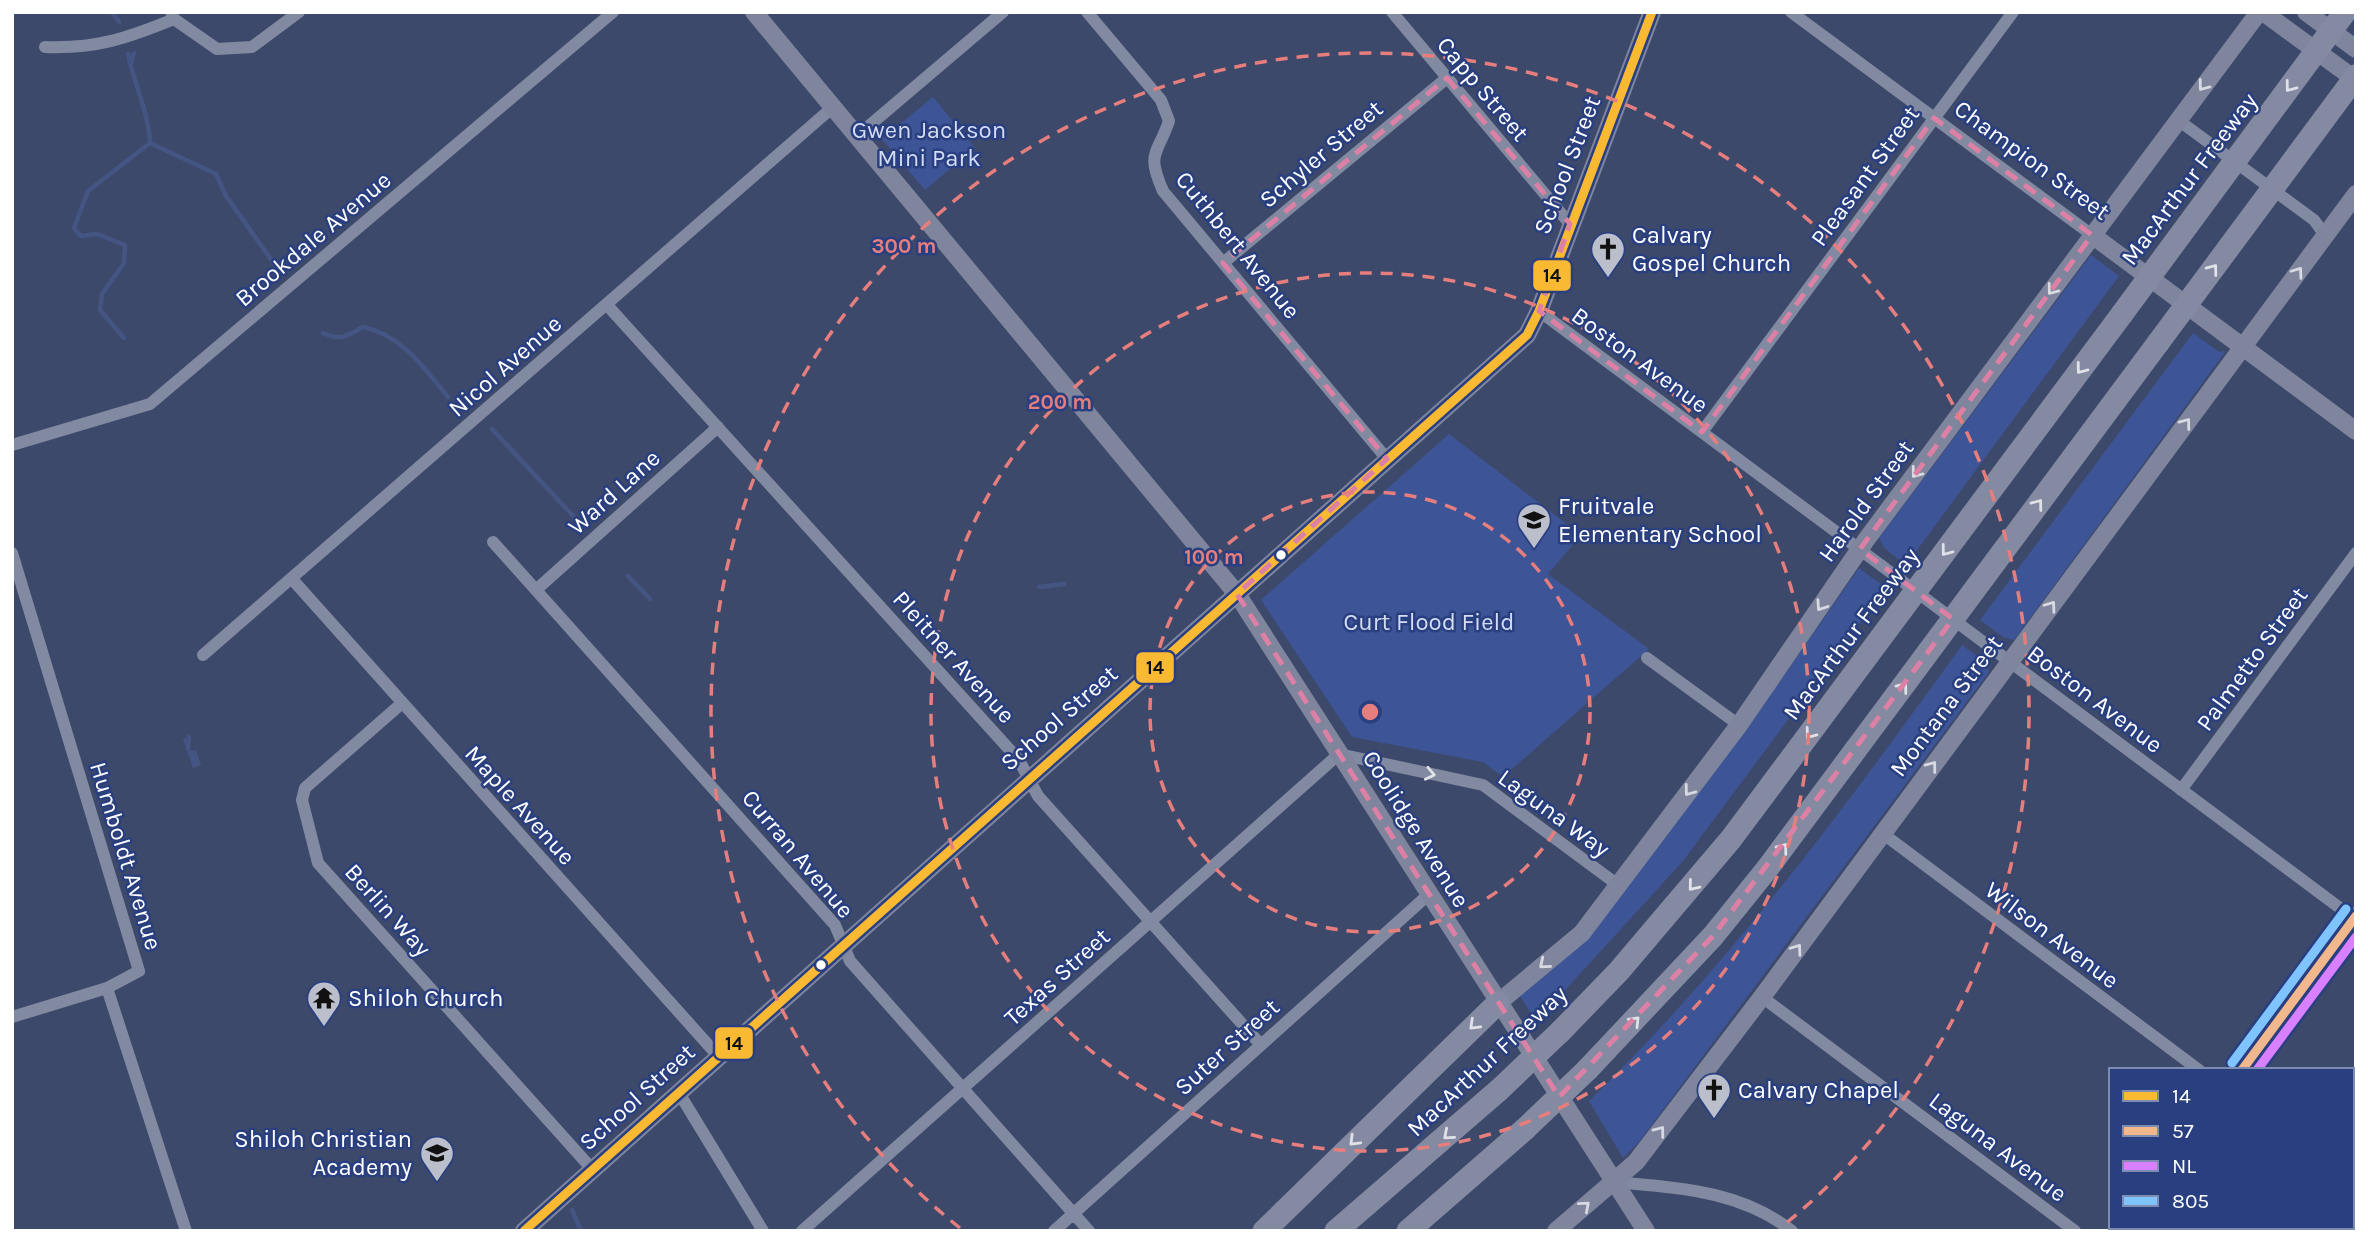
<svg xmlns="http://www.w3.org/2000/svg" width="2368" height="1243" font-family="Karla,sans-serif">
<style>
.green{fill:#3d5596}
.water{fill:#455583}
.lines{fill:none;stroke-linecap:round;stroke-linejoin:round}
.stream{stroke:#455583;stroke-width:4.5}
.street{stroke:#828aa2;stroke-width:12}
.secondary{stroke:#7e859d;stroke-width:18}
.highway{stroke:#838aa1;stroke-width:23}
.street-bridge{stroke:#828aa2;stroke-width:12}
.highway-bridge{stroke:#838aa1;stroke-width:23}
.bus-1-casing{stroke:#293f7f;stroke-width:14}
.bus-2-casing{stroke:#293f7f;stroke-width:14}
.bus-3-casing{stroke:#293f7f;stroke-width:14}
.bus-4-casing{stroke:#293f7f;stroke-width:14}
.bus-1{stroke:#fab933;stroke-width:9}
.bus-2{stroke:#f1b78d;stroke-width:9}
.bus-3{stroke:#d880ff;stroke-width:9}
.bus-4{stroke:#80c4ff;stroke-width:9}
.oneway{stroke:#d8dae2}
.oneway2{stroke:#e0e2e8}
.marked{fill:none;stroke:#dd80a5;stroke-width:5;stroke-dasharray:14 9;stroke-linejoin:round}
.ring{fill:none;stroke:#e67e7e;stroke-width:3.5;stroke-dasharray:12 9}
.bus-dot{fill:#fff;stroke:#293f7f;stroke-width:2.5}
.labels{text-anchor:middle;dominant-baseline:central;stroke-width:5;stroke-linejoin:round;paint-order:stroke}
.street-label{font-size:24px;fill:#fff;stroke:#293f7f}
.park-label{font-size:24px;fill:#d3dcf4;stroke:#293f7f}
.poi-label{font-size:24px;fill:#fff;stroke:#293f7f;text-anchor:start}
.centre{fill:#e67e7e;stroke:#293f7f;stroke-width:3.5}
.ring-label{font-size:21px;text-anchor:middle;font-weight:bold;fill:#e67e7e;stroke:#293f7f;stroke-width:5;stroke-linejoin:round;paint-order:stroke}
.line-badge{stroke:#293f7f;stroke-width:2.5}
.pale-badge-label{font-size:19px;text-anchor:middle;font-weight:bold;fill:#111}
</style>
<rect width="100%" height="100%" fill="#3d496b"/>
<path class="green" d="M933,97L975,148L925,190L882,139Z
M2091,255L2119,276L1906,565L1884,548L1879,538Z
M2193,333L2219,352L2225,351L2223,355L2014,640L2003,637L1980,620Z
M1449,434L1581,535L1548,574L1649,649L1503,777L1483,762L1352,737L1261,600Z
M1859,568L1886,588L1683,861L1536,1022L1519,994L1589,938L1747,728Z
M1962,645L1985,662L1989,672L1639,1142L1623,1158L1589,1101C1732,962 1846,806 1962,645Z"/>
<path class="water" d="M186,738L191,751L196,750L201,765L193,768L183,739Z"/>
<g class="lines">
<path class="stream" d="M112,12L119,22
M128,54C134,84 149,113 150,143
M131,63L134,53
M150,143L216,174L226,196L275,265
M323,333C340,341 348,336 363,327C402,335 424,368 448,397
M124,338L100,310L102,294L124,263L125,245L97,234L81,236L74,228L88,191L150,143
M492,429L577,520
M628,576L650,599
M1039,587L1064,584
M188,748L189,737
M572,1210L581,1231"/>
<path class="street" d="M171,12L174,19L217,49L252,47L299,12
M1087,12L1161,100L1169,121C1157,156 1146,152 1163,191L1387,459
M1392,12L1570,224
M1791,12L2092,235
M45,47C96,49 128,38 174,19
M2178,120L2314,220L2325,235
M857,136L1003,12
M1223,263L1447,78
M607,305L1019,760L1038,796L1261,1045
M1539,311L1882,566
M1702,432L2013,12
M12,445L150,404L613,12
M493,542L835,925L850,961L1089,1231
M12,553L139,971L107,988L186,1231
M292,579L719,1057
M537,589L718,427
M1986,644L2356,920
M203,655L833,107
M1647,658L1739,725
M401,704L305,788L302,800L318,863L592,1169
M2181,790L2356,553
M1882,833L2199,1070
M1762,997L2075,1231
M12,1017L107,988
M679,1093L763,1231
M1614,1182C1678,1188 1740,1190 1792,1231
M2352,1225L2356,1229
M802,1231L1339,754L1483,785L1618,885
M1054,1231L1428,895"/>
<path class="secondary" d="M754,12L1237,594L1646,1231
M2263,12L2356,80
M2306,12L2356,49
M2092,235L2356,431
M1498,1003L1582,933L1739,725L1866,540L2259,12
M2242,1070L2356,916
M524,1231L1527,335L1539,311L1652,12
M1556,1231L1636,1162L1762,997L2356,194
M2125,1231L2127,1227"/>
<path class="highway" d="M1561,1031L1619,971L1731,839L2122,314
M1587,1070L1713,936L1767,869L2158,343
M1264,1231L1498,1003
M1336,1231L1499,1090
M1408,1231L1525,1129"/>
<path class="street-bridge" d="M1882,566L1986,644"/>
<path class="highway-bridge" d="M2122,314L2345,12
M2158,343L2356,76
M1499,1090L1561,1031
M1525,1129L1587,1070"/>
<g class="bus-1-casing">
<path id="bus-1" d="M524,1231L1527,335L1539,311L1652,12"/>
</g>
<g class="bus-2-casing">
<path id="bus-2" d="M2242,1070L2356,916"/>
</g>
<g class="bus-3-casing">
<path id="bus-3" d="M2257,1070L2356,937"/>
</g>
<g class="bus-4-casing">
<path id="bus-4" d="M2232,1063L2346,909"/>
</g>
<use href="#bus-1" class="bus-1"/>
<use href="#bus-2" class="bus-2"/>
<use href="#bus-3" class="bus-3"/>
<use href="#bus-4" class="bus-4"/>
</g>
<defs><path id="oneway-chevron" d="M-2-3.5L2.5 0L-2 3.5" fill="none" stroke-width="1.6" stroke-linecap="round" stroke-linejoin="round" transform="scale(1.75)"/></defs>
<g class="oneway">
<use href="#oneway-chevron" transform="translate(2203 86) rotate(127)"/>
<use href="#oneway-chevron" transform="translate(2298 272) rotate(-54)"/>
<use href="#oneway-chevron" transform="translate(2052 290) rotate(127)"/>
<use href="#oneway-chevron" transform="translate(2186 423) rotate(-53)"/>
<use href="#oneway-chevron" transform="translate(1916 473) rotate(127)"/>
<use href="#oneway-chevron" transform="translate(1821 606) rotate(124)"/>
<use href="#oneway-chevron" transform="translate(2051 606) rotate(-54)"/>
<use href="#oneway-chevron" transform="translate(1932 766) rotate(-53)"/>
<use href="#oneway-chevron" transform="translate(1689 791) rotate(127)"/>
<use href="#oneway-chevron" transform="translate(1797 949) rotate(-54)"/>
<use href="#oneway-chevron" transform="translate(1544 964) rotate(140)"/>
<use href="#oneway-chevron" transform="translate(1660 1131) rotate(-53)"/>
<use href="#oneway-chevron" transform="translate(1585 1206) rotate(-41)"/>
</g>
<g class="oneway2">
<use href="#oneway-chevron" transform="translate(2290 87) rotate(127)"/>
<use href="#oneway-chevron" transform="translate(2213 269) rotate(-53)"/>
<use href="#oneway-chevron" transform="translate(2081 369) rotate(127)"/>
<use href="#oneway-chevron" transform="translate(2038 504) rotate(-53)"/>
<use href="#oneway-chevron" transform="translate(1946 551) rotate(127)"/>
<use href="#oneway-chevron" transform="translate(1903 687) rotate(-53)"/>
<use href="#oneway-chevron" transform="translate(1810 734) rotate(127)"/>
<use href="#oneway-chevron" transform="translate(1430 774) rotate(12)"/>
<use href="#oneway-chevron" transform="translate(1783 848) rotate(-53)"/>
<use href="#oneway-chevron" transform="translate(1693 886) rotate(129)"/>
<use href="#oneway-chevron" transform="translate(1635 1021) rotate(-46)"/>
<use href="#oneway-chevron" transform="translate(1474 1025) rotate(136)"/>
<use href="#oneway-chevron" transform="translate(1448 1135) rotate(139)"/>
<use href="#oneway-chevron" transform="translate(1354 1141) rotate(135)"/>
</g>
<path class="marked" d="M1447,78L1570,224L1539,311L1702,432L1934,118L2092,235L1860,549L1953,619L1713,936L1559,1097L1237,594L1387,459L1223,263Z"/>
<g class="ring">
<circle cx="1370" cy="712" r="220"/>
<circle cx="1370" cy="712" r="439"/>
<path d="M960 1228A659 659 0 1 1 1780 1228"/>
</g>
<defs>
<g id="church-pin" transform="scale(1.75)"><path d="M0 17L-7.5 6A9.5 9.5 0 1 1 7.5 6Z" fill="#bbbfcb" stroke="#293f7f"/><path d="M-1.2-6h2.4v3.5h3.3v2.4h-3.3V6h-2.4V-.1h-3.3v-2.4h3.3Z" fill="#111"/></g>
<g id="school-pin" transform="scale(1.75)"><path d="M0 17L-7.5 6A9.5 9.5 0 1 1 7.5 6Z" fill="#bbbfcb" stroke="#293f7f"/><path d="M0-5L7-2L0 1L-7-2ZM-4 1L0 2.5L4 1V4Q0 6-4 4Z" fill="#111"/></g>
<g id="temple-pin" transform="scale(1.75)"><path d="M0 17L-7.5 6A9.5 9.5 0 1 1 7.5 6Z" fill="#bbbfcb" stroke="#293f7f"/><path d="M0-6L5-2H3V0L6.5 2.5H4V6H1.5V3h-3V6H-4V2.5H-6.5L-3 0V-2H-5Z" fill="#111"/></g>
</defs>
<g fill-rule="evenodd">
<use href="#church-pin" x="1608" y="249"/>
<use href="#school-pin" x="1534" y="520"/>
<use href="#temple-pin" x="324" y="998"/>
<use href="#church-pin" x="1714" y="1090"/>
<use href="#school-pin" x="437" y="1153"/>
</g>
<g class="bus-dot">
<circle cx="1281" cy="555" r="6"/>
<circle cx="821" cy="965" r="6"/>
</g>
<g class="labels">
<g class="street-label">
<text transform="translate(1483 89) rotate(50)">Capp Street</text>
<text transform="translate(1321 154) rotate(-40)">Schyler Street</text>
<text transform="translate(2032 160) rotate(36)">Champion Street</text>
<text transform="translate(1567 165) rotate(-69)">School Street</text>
<text transform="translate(1865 176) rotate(-54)">Pleasant Street</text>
<text transform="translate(2189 179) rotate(-53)">MacArthur Freeway</text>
<text transform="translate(313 239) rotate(-40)">Brookdale Avenue</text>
<text transform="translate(1238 245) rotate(51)">Cuthbert Avenue</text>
<text transform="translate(1640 360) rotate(36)">Boston Avenue</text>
<text transform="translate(505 366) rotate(-41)">Nicol Avenue</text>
<text transform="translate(614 492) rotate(-42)">Ward Lane</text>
<text transform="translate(1866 501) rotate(-54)">Harold Street</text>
<text transform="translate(1851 634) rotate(-53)">MacArthur Freeway</text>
<text transform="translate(954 657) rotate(48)">Pleitner Avenue</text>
<text transform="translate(2252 659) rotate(-54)">Palmetto Street</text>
<text transform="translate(2095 699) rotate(37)">Boston Avenue</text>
<text transform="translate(1946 706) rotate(-53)">Montana Street</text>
<text transform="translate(1059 718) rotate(-41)">School Street</text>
<text transform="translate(520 805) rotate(48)">Maple Avenue</text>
<text transform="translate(1554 813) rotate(36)">Laguna Way</text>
<text transform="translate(1416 829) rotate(58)">Coolidge Avenue</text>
<text transform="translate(798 854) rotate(50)">Curran Avenue</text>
<text transform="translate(126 856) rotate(73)">Humboldt Avenue</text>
<text transform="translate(388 910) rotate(48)">Berlin Way</text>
<text transform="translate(2052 935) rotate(37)">Wilson Avenue</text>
<text transform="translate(1057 977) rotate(-42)">Texas Street</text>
<text transform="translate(1227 1047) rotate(-42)">Suter Street</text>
<text transform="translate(1487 1061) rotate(-43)">MacArthur Freeway</text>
<text transform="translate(637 1097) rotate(-42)">School Street</text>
<text transform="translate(1998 1147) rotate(37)">Laguna Avenue</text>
</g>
<g class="park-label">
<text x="929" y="130">Gwen Jackson<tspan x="929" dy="28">Mini Park</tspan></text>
<text x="1429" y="622">Curt Flood Field</text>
</g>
<g class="poi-label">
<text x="1632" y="235">Calvary<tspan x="1632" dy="28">Gospel Church</tspan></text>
<text x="1558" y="506">Fruitvale<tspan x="1558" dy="28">Elementary School</tspan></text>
<text x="348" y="998">Shiloh Church</text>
<text x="1738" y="1090">Calvary Chapel</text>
<text x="412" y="1139" text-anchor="end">Shiloh Christian<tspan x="412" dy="28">Academy</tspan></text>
</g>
</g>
<circle cx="1370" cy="712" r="10" class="centre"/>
<g class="ring-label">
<text x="904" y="253">300 m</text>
<text x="1060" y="409">200 m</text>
<text x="1214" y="564">100 m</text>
</g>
<g class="line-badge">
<rect x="1532" y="259" width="40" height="33" rx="7" fill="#fab933"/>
<rect x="1135" y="651" width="40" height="33" rx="7" fill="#fab933"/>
<rect x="714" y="1026" width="40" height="34" rx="7" fill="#fab933"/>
</g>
<g class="pale-badge-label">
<text x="1552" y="282">14</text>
<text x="1155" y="674">14</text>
<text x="734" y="1050">14</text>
</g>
<rect width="2368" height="1243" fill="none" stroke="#ffffff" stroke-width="28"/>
<rect x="2109" y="1068" width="245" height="161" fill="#293f7f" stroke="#7f8cb2" stroke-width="2"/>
<rect x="2123" y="1091" width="35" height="10" fill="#fab933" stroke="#7f8cb2" stroke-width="2"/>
<text x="2172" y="1103" font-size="21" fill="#ffffff">14</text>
<rect x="2123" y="1126" width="35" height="10" fill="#f1b78d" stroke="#7f8cb2" stroke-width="2"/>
<text x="2172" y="1138" font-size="21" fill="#ffffff">57</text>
<rect x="2123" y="1161" width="35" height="10" fill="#d880ff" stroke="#7f8cb2" stroke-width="2"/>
<text x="2172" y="1173" font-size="21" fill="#ffffff">NL</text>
<rect x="2123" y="1196" width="35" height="10" fill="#80c4ff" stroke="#7f8cb2" stroke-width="2"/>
<text x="2172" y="1208" font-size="21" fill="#ffffff">805</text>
</svg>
